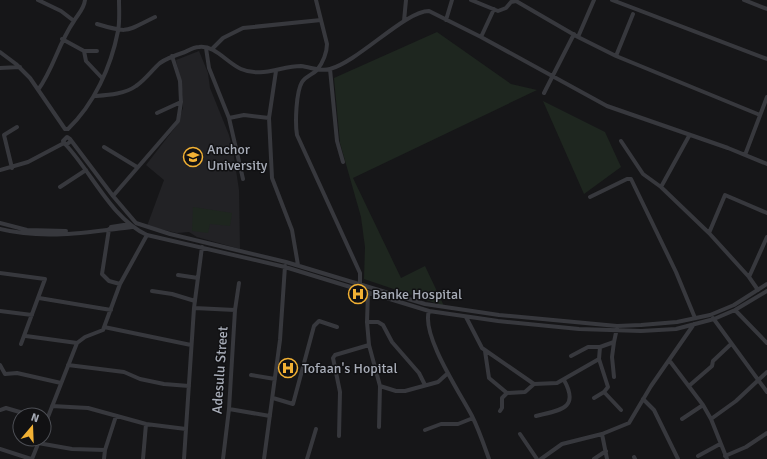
<svg xmlns="http://www.w3.org/2000/svg" width="767" height="459" font-family="Signika,sans-serif">
<style>
.built{fill:#222225}
.green{fill:#1e261f}
.lines{fill:none;stroke-linecap:round;stroke-linejoin:round}
.minor{stroke:#37383d;stroke-width:4}
.labels{text-anchor:middle;dominant-baseline:central;stroke-width:3;stroke-linejoin:round;paint-order:stroke}
.poi-label{font-size:14px;fill:#a8adb8;stroke:#111113;text-anchor:start}
.street-label{font-size:14px;fill:#a8adb8;stroke:#111113}
</style>
<rect width="100%" height="100%" fill="#161618"/>
<path class="built" d="M199,51L208,73L210,88L229,135L233,150L239,190L240,249L197,237L189,232L177,233L147,226L164,180L146,165L177,125L183,108V95L176,60Z"/>
<path class="green" d="M437,32L511,84L537,90L353,178L401,278L425,266L444,306L364,279L365,247L361,217L340,143L334,78Z
M543,101L605,132L621,167L584,194Z
M193,207L232,213L230,226L210,224L208,233L192,231Z"/>
<g class="lines">
<path class="minor" d="M38,0L61,11L74,21
M316,0L327,44C327,52 323,63 317,70C312,75 306,76 302,82C296,92 295,123 297,135L360,273V285
M471,0L498,11L506,8L511,2L516,1L578,37L616,56L760,115
M612,0L767,59
M744,0L767,9
M446,20L452,0
M404,21L406,0
M97,24C130,34 126,31 155,17
M481,37L494,9
M578,37L594,0
M62,39L84,51H97
M206,48L209,68L229,118L243,179
M212,49L223,38L243,28L321,20
M84,51L86,61L102,78
M0,52L16,64L30,78L65,129H68C94,104 111,67 118,31C120,21 119,10 119,0
M616,56L633,14
M0,68L20,67
M330,69L337,141L343,162
M276,71L269,118L272,178L292,230L298,265
M38,90C54,68 58,44 74,21C78,14 84,9 85,0
M544,93L574,34
M95,96C108,95 125,94 136,86C145,80 152,70 160,63C167,58 176,55 185,52C189,50 194,47 199,47C215,45 227,63 241,69C261,78 281,66 301,66C311,67 320,72 330,69C359,61 405,11 429,11L481,37L607,106L728,148L767,164
M157,113L181,102
M229,118L244,115L269,118
M71,141L66,145L63,141L67,137L70,139L113,196L136,223L170,234L286,262L425,304L499,315L617,326L641,325L677,322L710,315L734,305L767,284
M621,141L643,174L661,187L709,233L749,277L758,290
M66,145C92,173 112,219 147,235L285,267L429,311L498,321L579,329L641,331L676,329L714,319L735,310L767,291
M104,147L137,167
M745,155L767,97
M12,168L4,135L17,127
M0,170L28,162L64,143
M60,187L86,170
M661,187L689,136
M113,196L178,121L181,102L180,81L172,56
M590,197L627,179H631L676,272L695,318
M0,223L27,230L66,231
M111,227L130,224
M0,229C44,240 88,232 132,227
M109,229L102,274L109,281L120,284
M709,233L725,195L767,213
M0,273L45,279L21,344
M178,275L198,278
M749,277L767,237
M152,291L172,294L195,301
M368,292L367,322L369,345L380,386L379,427
M39,298L111,310
M194,308L235,310
M735,310L767,343
M0,311L32,315
M429,311C421,335 460,393 472,416C479,430 484,445 489,459
M466,317L482,348L534,384L557,383L599,359
M713,318L767,392
M367,322H378L383,325L392,342L419,373L425,385
M104,327L191,345
M26,336L77,343
M614,342L612,357L614,377
M485,351L489,378L507,393L525,392L534,384
M571,356L588,347H600
M669,360L703,405L711,419L727,459
M0,365L5,374L17,373L61,383
M68,365L124,372L140,379L164,384L189,386
M251,375L275,379
M690,385L712,366L713,361L731,344
M380,386L396,391H405L438,382L448,373
M604,392L621,410
M273,398L293,404L314,326L319,321L337,327
M594,398L604,392L608,387L599,359L600,347L614,342L617,328
M643,399L654,410L678,459
M52,406L88,408L146,424L186,429
M229,409L270,416
M0,410L6,408L30,415
M500,411L502,408V398L507,393
M536,416C560,410 580,409 564,380
M682,419L703,405
M711,419L736,401L767,372
M44,427L77,343L85,337L103,330L120,284L147,235
M425,430L441,424H458L473,418
M520,434L537,459
M602,434L607,459
M339,436L340,392L333,358L335,355L369,345
M38,443L72,449L105,450
M0,449L31,459
M698,456L720,444
M725,456L746,447L767,433
M634,457L635,459
M32,459L40,439
M104,459L105,450L116,416
M143,459L146,424
M184,459L194,308L202,247
M223,459L229,409L235,310L239,283
M264,459L280,340L285,266
M307,459L316,429
M541,459L562,444L602,434L629,423L651,386L694,324
M594,459L606,451"/>
</g>
<defs>
<g id="university-ring" transform="scale(1)"><circle r="9.5" fill="#111113" stroke="#f2b134" stroke-width="1.5"/><path d="M0-5L7-2L0 1L-7-2ZM-4 1L0 2.5L4 1V4Q0 6-4 4Z" fill="#f2b134"/></g>
<g id="hospital-ring" transform="scale(1)"><circle r="9.5" fill="#111113" stroke="#f2b134" stroke-width="1.5"/><path d="M-5-5h3v3.5h4V-5h3V5h-3V1.5h-4V5h-3Z" fill="#f2b134"/></g>
</defs>
<g fill-rule="evenodd">
<use href="#university-ring" x="193" y="157"/>
<use href="#hospital-ring" x="358" y="294"/>
<use href="#hospital-ring" x="288" y="368"/>
</g>
<g class="labels">
<g class="poi-label">
<text x="207" y="149">Anchor<tspan x="207" dy="16">University</tspan></text>
<text x="372" y="294">Banke Hospital</text>
<text x="302" y="368">Tofaan's Hopital</text>
</g>
<g class="street-label">
<text transform="translate(220 370) rotate(-86)">Adesulu Street</text>
</g>
</g>
<g transform="translate(32 427) rotate(19)"><circle r="19" fill="#111113" stroke="#4d4f55"/>
<path d="M0-3L7 15L0 10L-7 15Z" fill="#f2b134"/>
<text y="-6" font-size="11" font-weight="bold" text-anchor="middle" fill="#a8adb8">N</text>
</g>
</svg>
